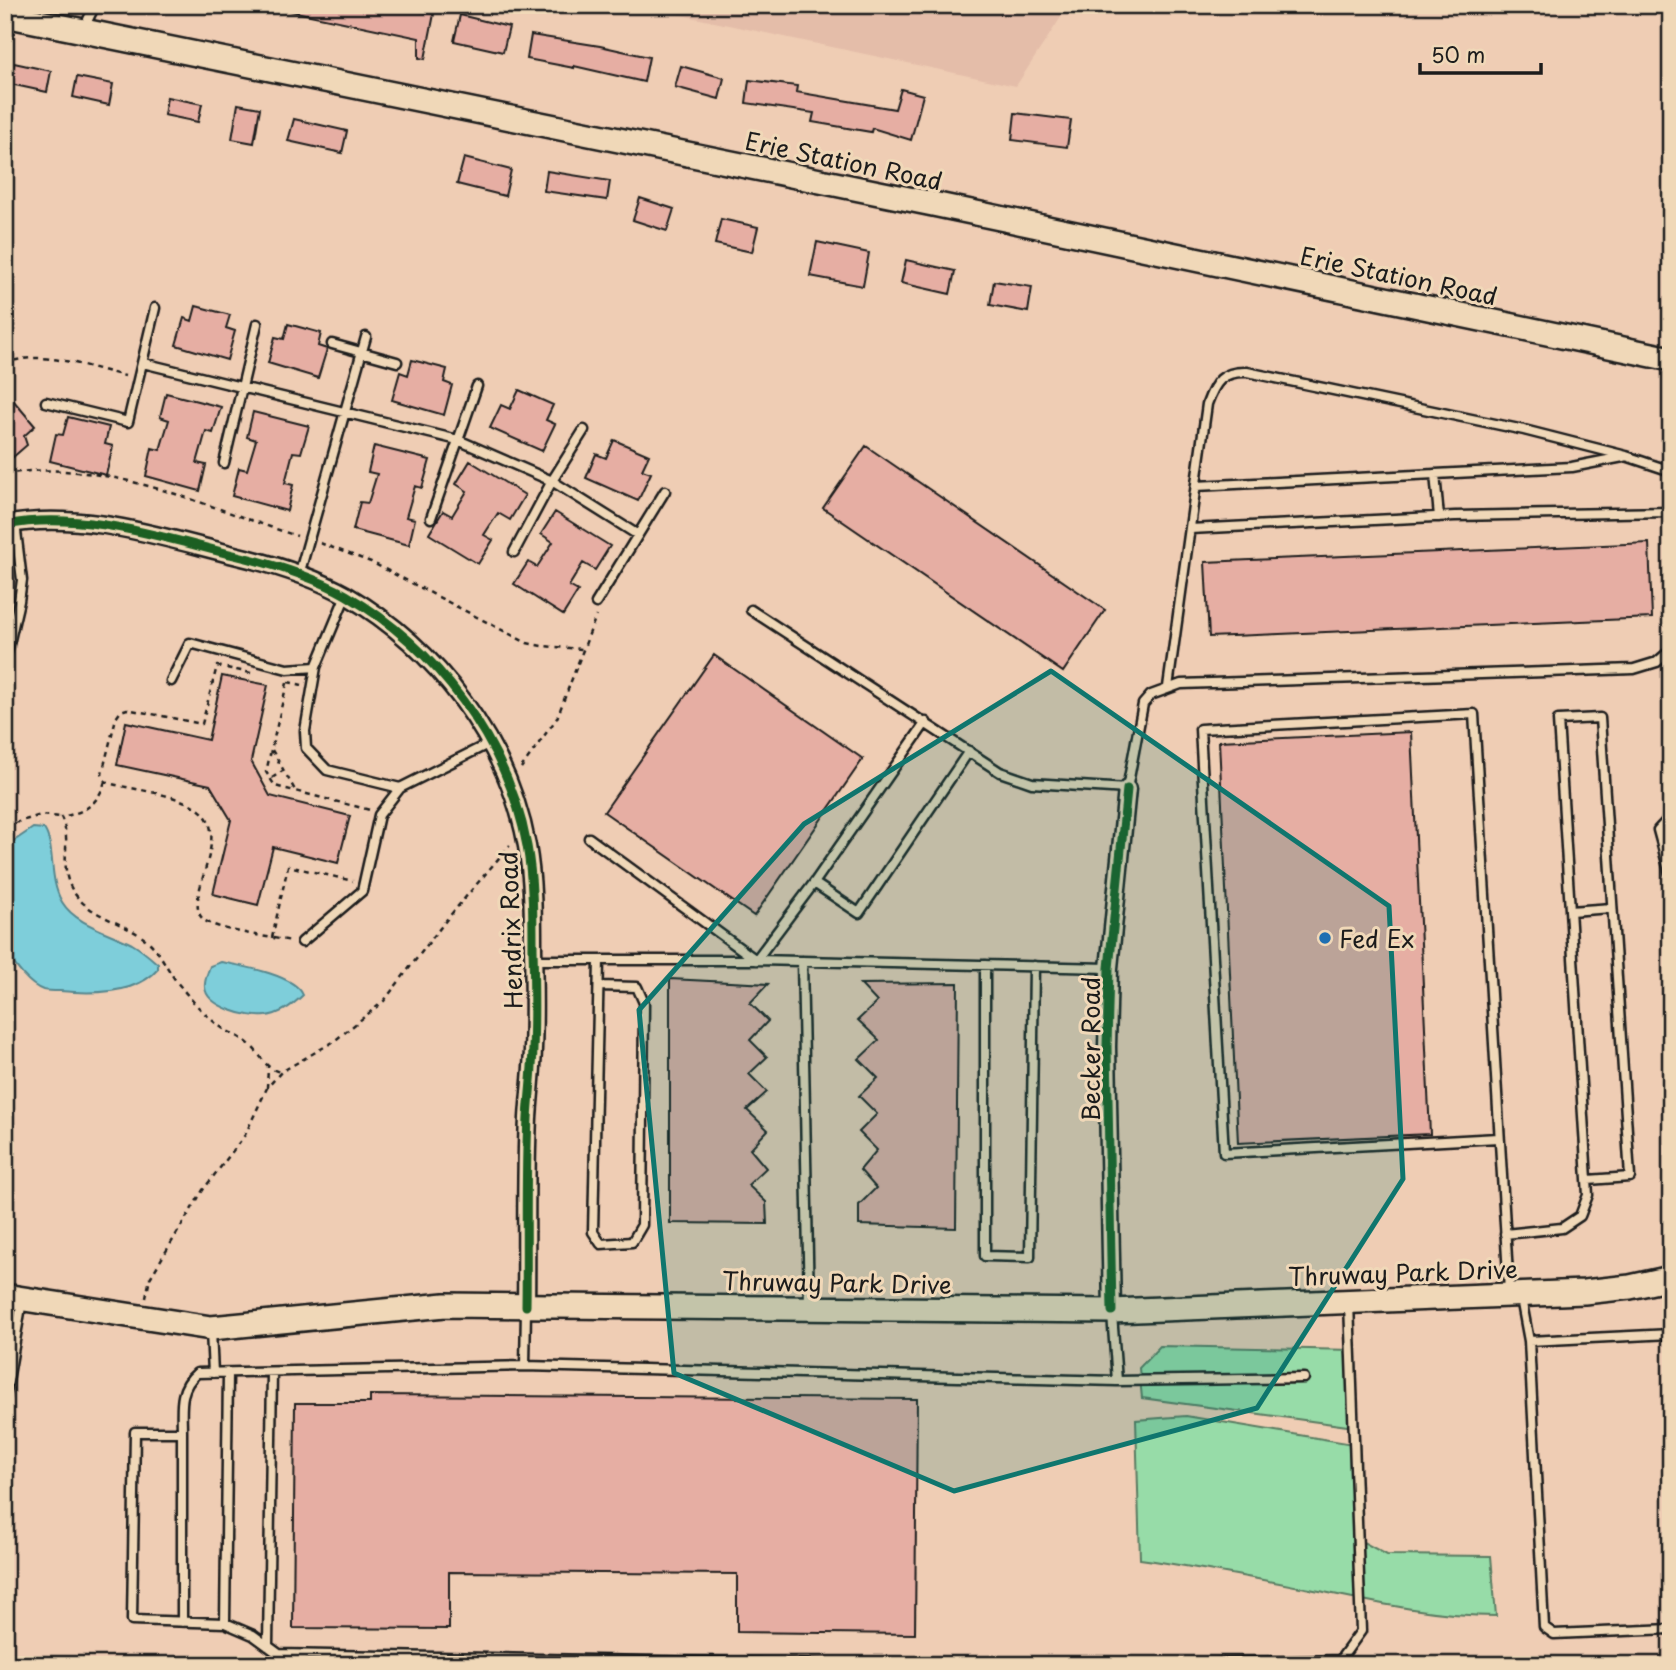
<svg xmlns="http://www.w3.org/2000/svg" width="1676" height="1670" font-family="'Playpen Sans',sans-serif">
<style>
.built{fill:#e4bda9}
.green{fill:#97dca8;stroke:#5a7c62;stroke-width:2}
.water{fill:#7eceda;stroke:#57878e;stroke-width:2}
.building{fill:#e6aea3;stroke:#1c1c1c;stroke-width:2}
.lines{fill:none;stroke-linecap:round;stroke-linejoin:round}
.service-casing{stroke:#1c1c1c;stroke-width:13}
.minor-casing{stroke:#1c1c1c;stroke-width:21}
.secondary-casing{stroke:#1c1c1c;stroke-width:28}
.path{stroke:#1c1c1c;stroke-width:2.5;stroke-dasharray:5 5;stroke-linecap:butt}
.service{stroke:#f0d8b8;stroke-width:8}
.minor{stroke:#f0d8b8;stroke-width:16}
.secondary{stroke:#f0d8b8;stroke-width:23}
.cycleway-casing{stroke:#f0d8b8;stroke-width:13}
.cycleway{stroke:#1b5e20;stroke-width:9}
.marked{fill:#0f766e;fill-opacity:0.2;stroke:#0f766e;stroke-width:5;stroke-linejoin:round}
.poi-dot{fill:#1f6fb2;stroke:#f0d8b8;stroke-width:2.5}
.labels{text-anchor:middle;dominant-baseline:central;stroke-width:6;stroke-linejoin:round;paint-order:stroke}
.street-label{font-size:24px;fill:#1c1c1c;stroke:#f0d8b8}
.poi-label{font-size:24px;fill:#1c1c1c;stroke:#f0d8b8;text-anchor:start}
</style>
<rect width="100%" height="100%" fill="#efcdb4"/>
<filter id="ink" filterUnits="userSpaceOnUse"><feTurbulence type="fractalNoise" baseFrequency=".0143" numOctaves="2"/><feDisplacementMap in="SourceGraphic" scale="14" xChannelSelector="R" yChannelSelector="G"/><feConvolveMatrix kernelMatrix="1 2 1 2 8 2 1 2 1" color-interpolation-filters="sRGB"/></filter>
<g filter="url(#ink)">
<path class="built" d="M14,5H76L69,17Z
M634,5H1069L1016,86Z"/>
<path class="green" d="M1160,1346L1354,1350L1355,1427L1142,1398L1139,1368Z
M1186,1416L1353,1444L1361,1541L1387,1555L1491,1556L1496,1616C1432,1616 1372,1602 1310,1589C1253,1578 1197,1567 1140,1559L1136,1420Z"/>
<path class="water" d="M33,828L44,829C56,847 48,878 62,902C76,925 109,932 132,944C141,949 150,957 158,964V969C136,995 90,994 60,991C55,991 48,991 43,990C28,985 14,964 5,951V847Z
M221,962C242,966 295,975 303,995C293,1005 279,1015 265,1016C249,1018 206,1007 205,987C204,981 208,972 210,966Z"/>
<path class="building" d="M292,5H392L434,14L425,59L419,58V38L291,11Z
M460,15L509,27L503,52L454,41Z
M531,35L600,46L649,57L644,82L574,66V68L527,59Z
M14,63L51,71L47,92L10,84Z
M681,66L724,78L719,99L675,87Z
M77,77L113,84L109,105L73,97Z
M749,80L797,86L796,92L895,109L901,89L923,95L911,140L872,128L871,132L812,122L814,113L746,103Z
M167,97L202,104L198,122L164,115Z
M238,104L260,108L254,143L232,139Z
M1015,113L1071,120L1067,147L1012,140Z
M294,119L347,131L342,153L288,141Z
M464,158L511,170L505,196L457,184Z
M547,171L610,181L607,200L544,191Z
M640,198L674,209L667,231L633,220Z
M721,219L758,227L752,252L715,244Z
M817,242L869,253L863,286L810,276Z
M906,260L955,271L950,294L901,283Z
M994,281L1032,287L1028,312L990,305Z
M196,306L230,315L226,328L235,331L227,360L176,345L184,318L192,321Z
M288,324L321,333L318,346L327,349L318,378L268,363L275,337L284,339Z
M412,360L447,369L444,382L452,385L444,415L392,400L400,372L408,375Z
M519,390L553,405L546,420L555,424L542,451L490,428L501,405L510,409Z
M166,393L221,407L213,433L206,431L197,463L206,465L200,491L146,476L152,448L160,450L169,420L160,417Z
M13,400L35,426L24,436L27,445L5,464V406Z
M253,412L309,426L301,453L293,452L285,483L293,485L287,511L232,496L239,468L247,470L256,440L247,437Z
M68,417L109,427L105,444L113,446L106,475L50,461L56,434L63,435Z
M614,440L649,455L642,470L651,473L638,501L586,478L596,454L606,458Z
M374,446L430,460L422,488L415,486L406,517L415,519L409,545L353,530L360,502L368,503L377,474L368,472Z
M866,446L1105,610L1063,672L823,508Z
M470,461L525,495L510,520L498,513L484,535L493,540L478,564L429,534L443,511L452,516L467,491L456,484Z
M555,512L610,546L595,570L583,563L569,586L578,591L563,615L514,584L528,562L537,567L553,542L541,534Z
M1649,543L1652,618L1209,637L1205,562Z
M714,655L863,759L754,916L604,812Z
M222,676L268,685L251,761L270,796L350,816L338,863L273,847L258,905L213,894L231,820L210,785L117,765L126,722L208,740Z
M1411,732L1430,1134L1238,1143L1219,741Z
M670,979L768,984L750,1003L768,1021L750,1040L767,1057L749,1074L767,1092L747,1110L768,1130L750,1149L766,1168L748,1185L766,1202L767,1224L670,1223Z
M958,983L956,1228L859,1225V1205L876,1188L860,1170L877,1150L859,1132L877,1114L859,1096L878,1078L859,1059L879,1040L858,1020L877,1002L860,984Z
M370,1395L917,1399L915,1634L737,1632V1574L449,1572V1629L293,1628L295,1403H370Z"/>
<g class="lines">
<g class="service-casing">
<path id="service" d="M84,28L95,5
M332,344L397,362
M143,363L458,440L552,481L638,535
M46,402L128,422L155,308
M224,463L257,324
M1435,474L1439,517
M1196,486L1572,467L1623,457
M431,518L477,386
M1190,529L1455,516L1671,512
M514,552L552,481L584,430
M299,575L366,337
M346,595L316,667L305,731L306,748L327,770L400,788
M596,603L665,491
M751,610L1000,772L1032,783L1127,789L1143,704L1151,695L1181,684L1634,669L1657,662L1671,650
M5,661L19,601L22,580L15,523
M171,681L190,643L287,669L316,667
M1168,687L1207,404C1215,382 1222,371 1247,372L1524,430L1626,456L1671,471
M1671,816L1658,830L1671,878
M589,838L756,960L814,883L926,722
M814,883L859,913L969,751
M1570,911L1612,908
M302,942L362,891L379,815L400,788L490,743
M533,960H756L1109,968
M802,961L809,1305
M985,965V1256L1030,1257L1034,966
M599,986L637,987L644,1003L642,1225L632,1242L601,1244L593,1232L599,961
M1498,1138L1224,1153L1200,729L1474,714L1509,1291
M1505,1234L1562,1228L1580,1216L1588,1195L1558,720L1600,718L1630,1177L1588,1180
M1521,1298L1529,1341L1544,1627L1554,1634L1671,1629
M1112,1314L1117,1381
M211,1331L213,1373
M1529,1341L1671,1334
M525,1366L526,1309
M5,1398L22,1301
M182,1622V1432
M225,1623L228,1373
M268,1646L272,1372
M867,1665L279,1654L253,1635L225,1623L132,1620L135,1432H182C182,1409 178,1389 197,1373L525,1366L1117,1381L1304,1378
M1145,1665L1340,1660L1361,1631L1349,1303"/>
</g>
<g class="minor-casing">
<path id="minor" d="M5,525C81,510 161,537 234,555C272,564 312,576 346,595C437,648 508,742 527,846C533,879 533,914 533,948C534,987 535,1028 532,1067C531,1084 529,1101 528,1118C525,1180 527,1243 526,1306
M1112,1311L1107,1047L1109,968L1127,789"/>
</g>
<g class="secondary-casing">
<path id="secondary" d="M5,15L933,204L1671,359
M5,1296L211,1328L445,1305L1112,1311L1584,1292L1630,1287L1671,1278"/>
</g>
<path class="path" d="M5,364C39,348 91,368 125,376
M5,474C104,457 204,506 297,536
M320,543L371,562L527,643L542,646L582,649
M251,673L217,666L202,724L127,709L121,711L116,718L102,774L105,781L112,784C136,790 186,795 203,813C230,842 181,901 204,920C216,930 274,938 292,941
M288,682L302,685
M287,683L266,772L275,786L370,810
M272,750L296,792
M521,768L557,718L596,616
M272,778L284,770
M105,781C98,805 85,812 61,817C74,844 56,868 75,894C92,918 128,923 150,943C163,956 169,974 181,987C191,1000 205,1015 218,1025C228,1033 241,1036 250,1045C262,1055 264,1069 281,1072
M5,826L41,815L60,817
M272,938L288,866L353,881
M267,1088L268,1067
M146,1298L150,1278L203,1190L245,1135L267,1088L281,1072L333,1042L384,1001L447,919L510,845"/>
<use href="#service" class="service"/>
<use href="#minor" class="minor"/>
<use href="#secondary" class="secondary"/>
<g class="cycleway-casing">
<path id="cycleway" d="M5,525C81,510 161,537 234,555C272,564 312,576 346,595C437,648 508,742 527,846C533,879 533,914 533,948C534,987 535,1028 532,1067C531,1084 529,1101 528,1118C525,1180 527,1243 526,1306
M1112,1311L1107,1047L1109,968L1127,789"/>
</g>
<use href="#cycleway" class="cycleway"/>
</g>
</g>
<path class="marked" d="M1051,671L1389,906L1403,1179L1257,1408L954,1491L674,1373L639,1010L804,824Z"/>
<circle class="poi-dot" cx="1325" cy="938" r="7"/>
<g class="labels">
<g class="street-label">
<text transform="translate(844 160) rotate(12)">Erie Station Road</text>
<text transform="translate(1399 275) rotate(12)">Erie Station Road</text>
<text transform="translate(510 930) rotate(-92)">Hendrix Road</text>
<text transform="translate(1090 1049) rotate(-90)">Becker Road</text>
<text transform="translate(1403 1272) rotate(-2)">Thruway Park Drive</text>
<text transform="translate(837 1282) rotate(1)">Thruway Park Drive</text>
</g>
<g class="poi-label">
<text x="1339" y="938">Fed Ex</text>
</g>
</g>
<rect width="1676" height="1670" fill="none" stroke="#f0d8b8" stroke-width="28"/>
<rect x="14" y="14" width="1648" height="1642" fill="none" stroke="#1c1c1c" stroke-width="2.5" filter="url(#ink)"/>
<path d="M1420 63v10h121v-10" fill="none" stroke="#1c1c1c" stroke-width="3.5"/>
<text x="1431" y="63" font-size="21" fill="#1c1c1c" stroke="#f0d8b8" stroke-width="5" paint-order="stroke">50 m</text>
</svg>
